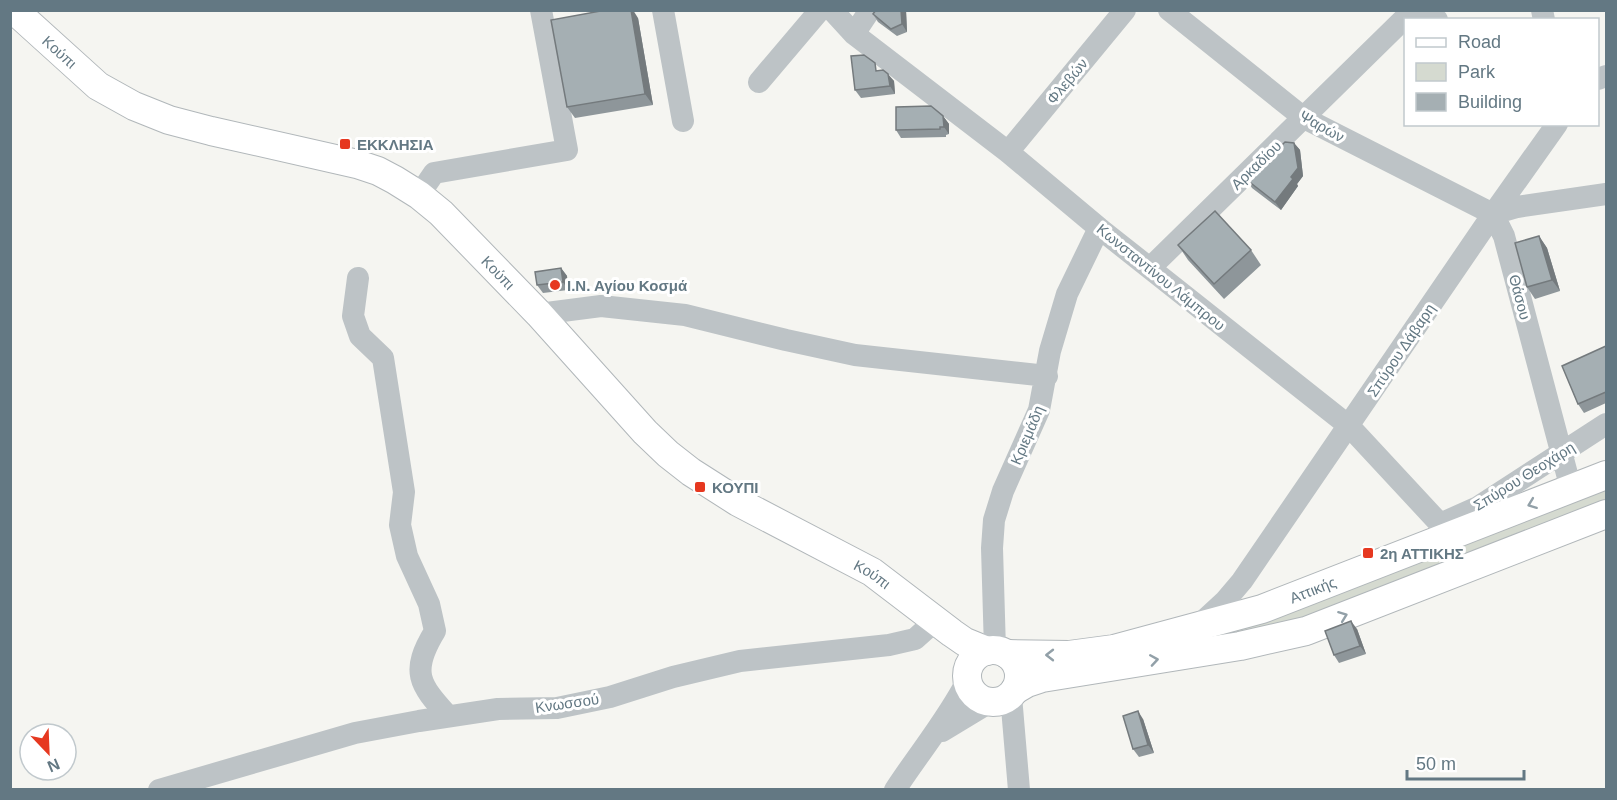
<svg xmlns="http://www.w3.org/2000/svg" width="1617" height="800" font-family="Arial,sans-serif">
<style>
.green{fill:#d5dad0}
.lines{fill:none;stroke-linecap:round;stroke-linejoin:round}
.major-casing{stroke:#b1b7ba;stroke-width:30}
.minor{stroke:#bdc3c6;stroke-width:22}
.major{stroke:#fff;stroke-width:28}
.wall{fill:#8e969a}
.shaded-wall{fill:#747a7d}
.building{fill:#a5afb3;stroke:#747a7d;stroke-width:1.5}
.oneway{stroke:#92a0a8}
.poi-dot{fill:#e63820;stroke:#fff;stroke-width:2}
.labels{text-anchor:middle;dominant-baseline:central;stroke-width:6;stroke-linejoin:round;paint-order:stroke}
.street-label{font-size:15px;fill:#637883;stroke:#fff}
.poi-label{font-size:15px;font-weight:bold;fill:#637883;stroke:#fff;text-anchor:start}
</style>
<rect width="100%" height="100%" fill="#f5f5f1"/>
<path class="green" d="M1606,481V505L1466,555L1461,544Z
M1436,552L1440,565L1289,626L1067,663Z"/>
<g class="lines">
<g class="major-casing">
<g id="major">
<path id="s1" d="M14,10L98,86L134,106L169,120L211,131L357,164L378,171L395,180L419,195L441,213L539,314L645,432L668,454L691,472L738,502L872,572L952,633L965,642L987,651"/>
<circle cx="993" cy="676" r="26"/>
<path id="s2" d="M1007,654L1069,655L1114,649L1262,609L1606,475"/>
<path d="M1015,690L1027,683L1042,678L1240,646L1306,631L1606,514"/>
</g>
</g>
<path class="minor" d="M663,10L683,121
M832,10L854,34L1008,152L1099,228L1349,426L1440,524L1460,570
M1169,10L1304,118L1493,214
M1426,10L1437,20
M1542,10L1544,20
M854,34L870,10
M1598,79L1606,76
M759,82L820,10
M1557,124L1493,214L1504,236L1571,489
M1008,152L1125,10
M419,195L434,173L567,150L541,10
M1150,268L1413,10
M358,278L353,316L360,336L383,358L404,492L400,525L407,556L429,604L435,631C410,672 419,684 448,716
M539,314L601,306L685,315L786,340L855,355L1047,376
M1440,524L1478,507L1606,424
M1199,625L1225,601L1242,581L1493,214L1517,207L1606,194
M995,650L992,548L994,520L1003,491L1039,410L1050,351L1067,294L1099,228
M1011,696L1019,790
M942,731L990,702
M159,790L355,733L419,721L498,709L557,708L610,697L673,677L740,661L889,645L915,639L935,621
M895,790C919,753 947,720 967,681"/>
<use href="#major" class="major"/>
</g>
<path class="wall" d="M906,10L907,32L897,36L878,22L873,14Z
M638,18L653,105L575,118L567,107Z
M880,70L894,81L895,94L861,98L855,90Z
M943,116L949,124V134L946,135V137L901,138L896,130Z
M1294,143L1300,150L1303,176L1297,184L1298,186L1281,210L1252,188L1247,180Z
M1539,236L1547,248L1560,291L1535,299L1527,287Z
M1178,245L1251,250L1261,265L1224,299L1188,260Z
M561,268L567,276L568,290L543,293L537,285Z
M1606,346V403L1584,413L1578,404Z
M1357,629L1366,654L1339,663L1334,655Z
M1143,719L1154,753L1139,757L1133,749Z"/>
<path class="shaded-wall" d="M631,10H633L638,18L653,105L645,94Z
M901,10H906L907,32L902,24Z
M888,74L894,81L895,94L890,86Z
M943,116L949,124V134L944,127Z
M1294,143L1300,150L1303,176L1297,184L1298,186L1281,210L1275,202L1291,177Z
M1539,236L1547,248L1560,291L1552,280Z
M561,268L567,276L568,290L563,282Z
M1351,621L1357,629L1366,654L1360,646Z
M1138,711L1143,719L1154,753L1148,745Z"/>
<path class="building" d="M606,10H631L645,94L567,107L551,20Z
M876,10H901L902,24L891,29L873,14Z
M864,55L875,63L876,71L883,70L888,74L890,86L855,90L851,56Z
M931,106L943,116L944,127H940V129L896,130V107Z
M1285,142L1294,143L1298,168L1291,177L1293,179L1275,202L1247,180Z
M1215,211L1251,250L1214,284L1178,245Z
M1539,236L1552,280L1527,287L1515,243Z
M561,268L563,282L537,285L535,272Z
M1606,346V392L1578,404L1562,366Z
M1351,621L1360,646L1334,655L1325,631Z
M1138,711L1148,745L1133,749L1123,716Z"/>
<defs><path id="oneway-chevron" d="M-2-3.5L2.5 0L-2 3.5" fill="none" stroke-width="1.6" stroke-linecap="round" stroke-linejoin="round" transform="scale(1.5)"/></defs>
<g class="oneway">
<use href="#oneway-chevron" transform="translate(1532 504) rotate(159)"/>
<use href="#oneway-chevron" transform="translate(1343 616) rotate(-21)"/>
<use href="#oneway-chevron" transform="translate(1050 655) rotate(180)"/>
<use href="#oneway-chevron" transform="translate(1154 660) rotate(-9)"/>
</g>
<g class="poi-dot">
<rect x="339" y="138" width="12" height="12" rx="3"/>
<circle cx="555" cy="285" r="6"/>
<rect x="694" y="481" width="12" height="12" rx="3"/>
<rect x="1362" y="547" width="12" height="12" rx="3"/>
</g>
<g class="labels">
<g class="street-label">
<text stroke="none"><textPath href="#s1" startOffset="62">Κούπι</textPath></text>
<text transform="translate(1067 81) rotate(-50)">Φλεβών</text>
<text transform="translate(1322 126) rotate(29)">Ψαρών</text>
<text transform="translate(1256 165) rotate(-44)">Αρκαδίου</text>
<text stroke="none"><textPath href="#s1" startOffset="566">Κούπι</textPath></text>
<text transform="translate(1161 277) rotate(39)">Κωνσταντίνου Λάμπρου</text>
<text transform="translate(1520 297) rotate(75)">Θάσου</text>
<text transform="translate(1401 350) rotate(-56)">Σπύρου Δάβαρη</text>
<text transform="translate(1027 435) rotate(-67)">Κριεμάδη</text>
<text transform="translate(1524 476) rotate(-32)">Σπύρου Θεοχάρη</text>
<text stroke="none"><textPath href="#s1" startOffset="1052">Κούπι</textPath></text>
<text stroke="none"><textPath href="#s2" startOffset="315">Αττικής</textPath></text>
<text transform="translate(567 703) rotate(-8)">Κνωσσού</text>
</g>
<g class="poi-label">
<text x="357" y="144">ΕΚΚΛΗΣΙΑ</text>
<text x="567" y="285">Ι.Ν. Αγίου Κοσμά</text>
<text x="712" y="487">ΚΟΥΠΙ</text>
<text x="1380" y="553">2η ΑΤΤΙΚΗΣ</text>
</g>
</g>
<rect width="1617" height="800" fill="none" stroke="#637883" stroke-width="24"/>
<rect x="1404" y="18" width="195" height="108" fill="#ffffff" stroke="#c1c9cd" stroke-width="1.5"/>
<rect x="1416" y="38" width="30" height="9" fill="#ffffff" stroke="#c1c9cd" stroke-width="1.5"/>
<text x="1458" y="48" font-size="18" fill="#637883">Road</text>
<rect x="1416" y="63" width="30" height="18" fill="#d5dad0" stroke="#c1c9cd" stroke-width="1.5"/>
<text x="1458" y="78" font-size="18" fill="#637883">Park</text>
<rect x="1416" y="93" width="30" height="18" fill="#a5afb3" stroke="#c1c9cd" stroke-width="1.5"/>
<text x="1458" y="108" font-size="18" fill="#637883">Building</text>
<g transform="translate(48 752) rotate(157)"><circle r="28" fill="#ffffff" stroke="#c1c9cd" stroke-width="1.5"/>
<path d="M0-4.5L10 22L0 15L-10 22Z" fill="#e63820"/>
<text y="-9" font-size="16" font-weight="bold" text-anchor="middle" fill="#637883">N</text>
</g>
<path d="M1407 770v9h117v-9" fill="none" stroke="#637883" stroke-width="3"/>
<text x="1416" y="770" font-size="18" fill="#637883" stroke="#ffffff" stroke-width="4.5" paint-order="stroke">50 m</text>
</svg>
